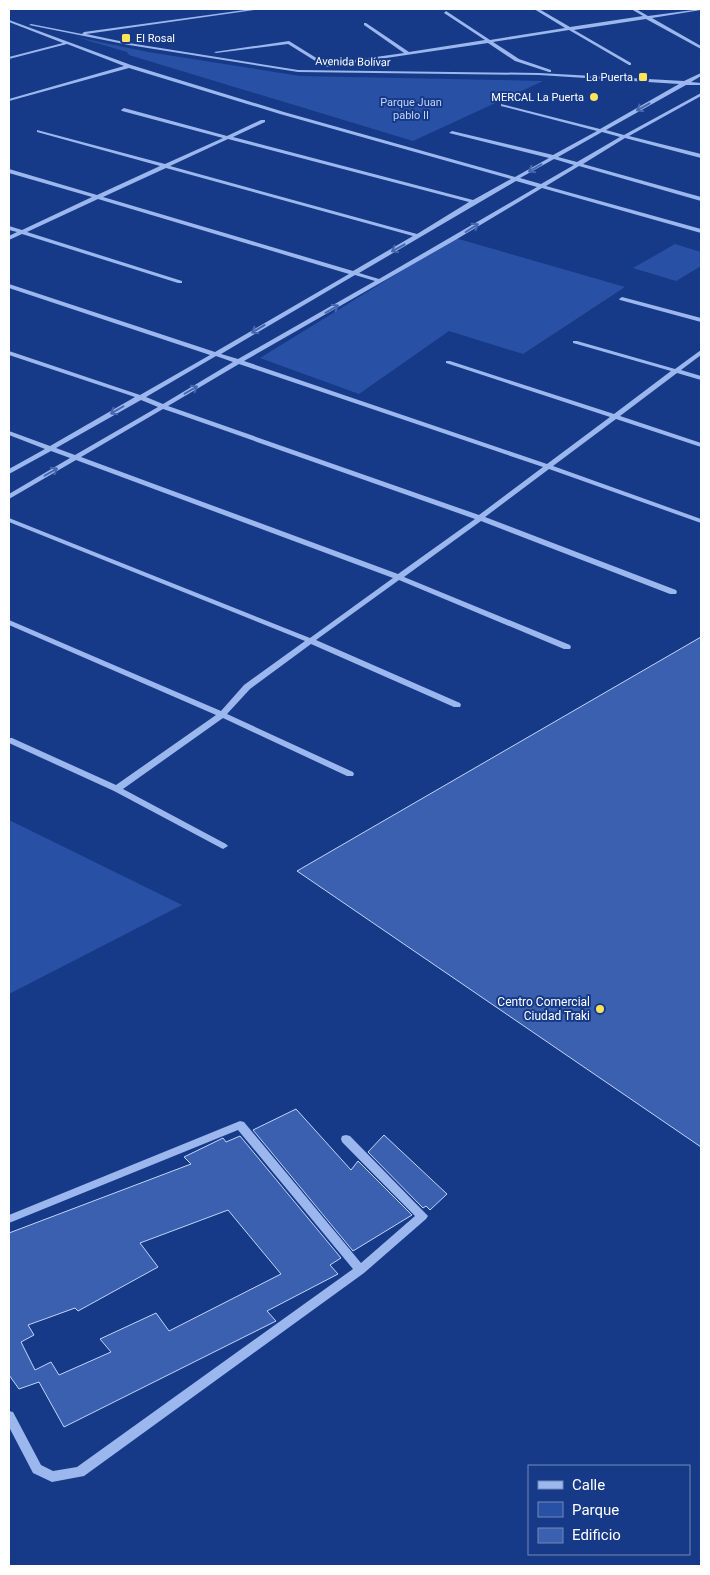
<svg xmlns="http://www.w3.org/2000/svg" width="710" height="1575" font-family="Roboto,sans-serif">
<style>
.green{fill:#2851a6}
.building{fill:#3a60af;stroke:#c2d4fa;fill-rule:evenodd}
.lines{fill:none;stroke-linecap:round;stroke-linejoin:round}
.minor{fill:#9cb7ee;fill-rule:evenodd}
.oneway{stroke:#4566ab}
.poi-dot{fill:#ffe359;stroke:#163a87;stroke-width:2}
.labels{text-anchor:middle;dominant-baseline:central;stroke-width:4;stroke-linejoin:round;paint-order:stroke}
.far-poi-label{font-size:11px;fill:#fff;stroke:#163a87;text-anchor:end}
.far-street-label{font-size:11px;fill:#fff;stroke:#163a87}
.far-park-label{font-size:11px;fill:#c2d4fa;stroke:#163a87}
.poi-label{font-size:12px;fill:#fff;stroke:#163a87;text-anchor:end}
</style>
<rect width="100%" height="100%" fill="#163a87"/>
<path class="green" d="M76,37L148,52L300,76L543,81L413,141L129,55L127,52Z
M455,238L625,287L523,354L449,331L359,394L260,358Z
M675,244L701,252V266L676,281L633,268Z
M9,820L182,905L9,994Z"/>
<path class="building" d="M701,637V1147L297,871Z
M296,1109L351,1170L358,1161L412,1215L353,1251L253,1130Z
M384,1135L447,1194L430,1210L426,1206L423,1208L368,1152Z
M240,1136L341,1258L330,1265L338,1274L267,1311L276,1321L64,1427L39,1382L19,1389L9,1375V1233L191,1164L184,1157L223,1138L226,1142ZM228,1210L281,1274L169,1331L156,1313L100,1339L111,1352L59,1375L51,1362L35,1370L21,1342L34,1335L28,1325L75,1308L78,1311L158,1267L140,1243Z"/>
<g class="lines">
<path class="minor" d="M252,9H262L86,34L129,43L298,70L539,73L684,81L701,73V76L691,82L701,83V85H686L606,130L624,135L701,93V96L629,136L701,154V158L625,138L583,164L701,197V201L579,166L546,186L701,229V233L542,188L457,239L244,361L547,464L610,417L446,363V361H450L614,414L671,371L573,343V341H577L675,369L701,350V355L681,370L701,376V380L677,373L620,416L701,443V447L616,419L553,466L701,519V523L549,469L485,517L676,590L677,592L676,594H670L481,521L404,577L570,645L571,647L570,649H564L399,580L316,640L460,703L461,705L460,707H454L311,644L250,689L227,714L353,772L354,774L353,776H347L223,718L123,789L226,844L228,846L223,849L114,791L9,743V738H12L116,785L216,715L9,625V620L221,711L244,685L305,641L9,522V518L310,638L393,578L76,460L9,499V494L70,458L51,451L9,474V469L45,449L9,435V431L50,446L135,397L9,355V351L140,395L210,355L9,288V284L215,352L349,274L98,199L27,232L182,281V283H178L22,234L9,240V236L17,232L9,230V226L22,230L92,197L9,173V169L97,195L160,166L37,132V130L165,164L223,138L122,111L121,110L124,108L227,136L261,120H265V122L233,137L473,200L511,179L280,114L129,68L9,101V99L124,66L67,44L9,59V57L63,43L9,22V20L131,65L284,112L515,177L549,158L449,133L452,131L553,155L597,131L501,106V104L600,129L679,84L539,75L298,72L129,45L29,25L31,24L82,34L84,32ZM602,132L620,137L577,162L558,157ZM228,139L469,202L417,234L170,166ZM554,159L574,165L541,184L520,178ZM166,168L413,236L353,271L103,197ZM516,181L537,187L379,279L359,273ZM355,275L375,281L238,359L221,354ZM216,356L233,362L163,404L146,397ZM239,364L543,467L479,515L168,406ZM141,400L158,407L75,455L56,448ZM163,409L175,413L475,519L398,574L81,457Z
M534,9H539L570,27L643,16L631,9H636L648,16L701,9V10L652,18L701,46V49L646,19L574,30L631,63V65H629L569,30L493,42L519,59L551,70V72H549L515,61L488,43L325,67L288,44L216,53L214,52L289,41L326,64L404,53L364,25V23H366L409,52L485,40L444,13L446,11L490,40L565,28Z
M622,297L701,318V322L620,300L619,299Z
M240,1121L244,1122L361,1263L415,1216L342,1142L341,1139L342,1136L346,1135L350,1136L428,1216L426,1219L364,1273L84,1476L52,1482L33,1473L9,1427V1411L13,1412L41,1465L53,1471L77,1467L353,1269L238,1130L9,1223V1215Z"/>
</g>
<defs><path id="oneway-shaft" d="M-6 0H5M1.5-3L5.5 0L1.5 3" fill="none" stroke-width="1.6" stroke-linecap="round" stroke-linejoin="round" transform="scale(1.25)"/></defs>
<g class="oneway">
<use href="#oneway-shaft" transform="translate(643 107) rotate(151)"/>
<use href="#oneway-shaft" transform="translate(535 168) rotate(150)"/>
<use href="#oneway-shaft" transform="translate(472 228) rotate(-32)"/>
<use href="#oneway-shaft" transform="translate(398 248) rotate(151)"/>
<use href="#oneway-shaft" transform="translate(332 309) rotate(-30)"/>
<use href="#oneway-shaft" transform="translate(258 329) rotate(149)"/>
<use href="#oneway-shaft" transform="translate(191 390) rotate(-30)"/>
<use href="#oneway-shaft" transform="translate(117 410) rotate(150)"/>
<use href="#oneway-shaft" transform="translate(51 472) rotate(-30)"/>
</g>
<g class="poi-dot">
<rect x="121" y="33" width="10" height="10" rx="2.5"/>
<rect x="638" y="72" width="10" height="10" rx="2.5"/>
<circle cx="594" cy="97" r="5"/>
<circle cx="600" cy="1009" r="5"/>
</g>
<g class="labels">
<g class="far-poi-label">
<text x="136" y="38" text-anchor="start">El Rosal</text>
<text x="633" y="77">La Puerta</text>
<text x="584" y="97">MERCAL La Puerta</text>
</g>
<g class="far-street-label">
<text transform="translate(353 62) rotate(1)">Avenida Bolívar</text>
</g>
<g class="far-park-label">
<text x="411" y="102">Parque Juan<tspan x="411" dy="13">pablo II</tspan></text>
</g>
<g class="poi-label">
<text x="590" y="1002">Centro Comercial<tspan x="590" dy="14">Ciudad Traki</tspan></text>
</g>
</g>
<rect width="710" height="1575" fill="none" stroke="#ffffff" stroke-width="20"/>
<rect x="528" y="1465" width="162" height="90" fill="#163a87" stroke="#7389b7"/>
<rect x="538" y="1481" width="25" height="8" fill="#9cb7ee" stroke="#7389b7"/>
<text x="572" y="1490" font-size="15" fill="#ffffff">Calle</text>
<rect x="538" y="1502" width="25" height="15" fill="#2851a6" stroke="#7389b7"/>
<text x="572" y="1515" font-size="15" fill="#ffffff">Parque</text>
<rect x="538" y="1528" width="25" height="15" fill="#3a60af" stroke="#7389b7"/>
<text x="572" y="1540" font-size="15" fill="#ffffff">Edificio</text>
</svg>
